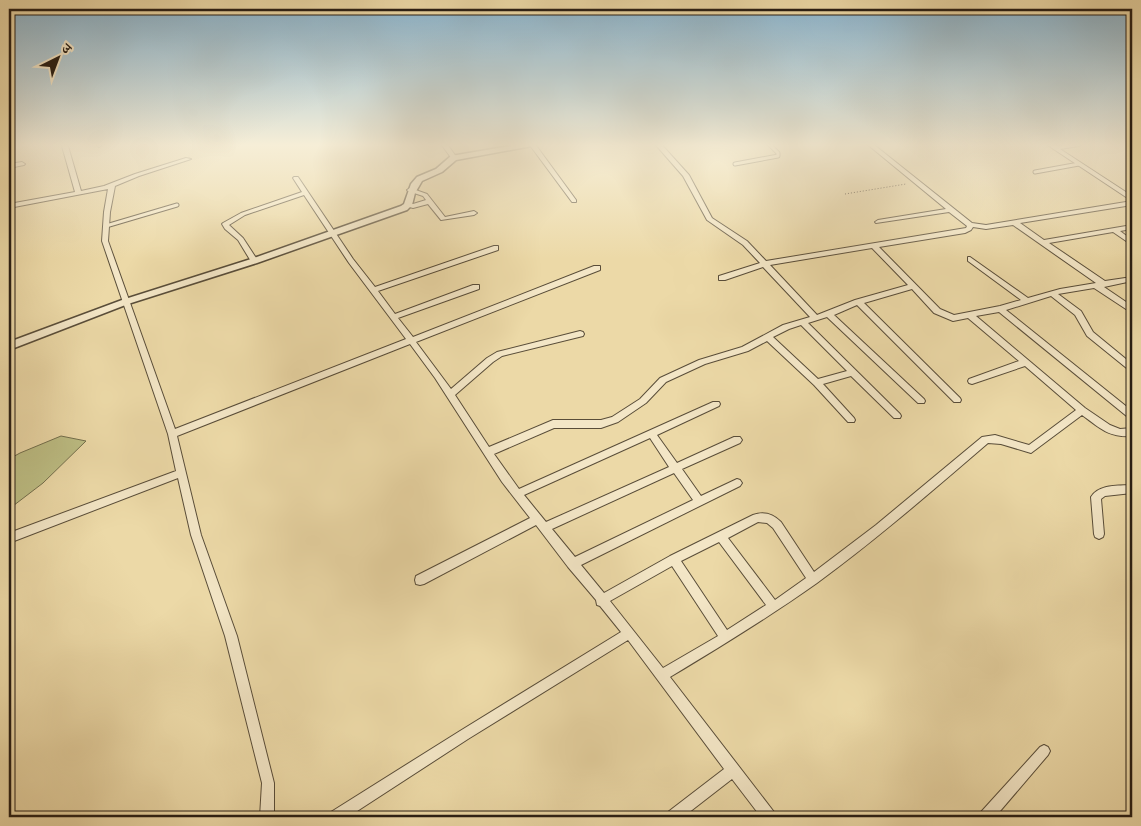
<svg xmlns="http://www.w3.org/2000/svg" width="1141" height="826" font-family="'IM FELL Great Primer','Noto Serif Devanagari',serif">
<style>
.green{fill:#bdbe84;stroke:#726e4c}
.lines{fill:none;stroke-linecap:round;stroke-linejoin:round}
.service-casing{stroke:#594d39;stroke-width:5}
.minor-casing{stroke:#594d39;stroke-width:2}
.tertiary-casing{stroke:#594d39;stroke-width:3}
.path{stroke:#281e14;stroke-width:1;stroke-dasharray:1 2;stroke-linecap:butt}
.service{stroke:#f3e6c6;stroke-width:3}
.minor{fill:#f3e6c6;fill-rule:evenodd}
.tertiary{fill:#f3e6c6;fill-rule:evenodd}
</style>
<rect width="100%" height="100%" fill="#ecd9a7"/>
<filter id="stains"><feTurbulence type="fractalNoise" baseFrequency=".004" numOctaves="4"/><feColorMatrix values="0 0 0 0 .2 0 0 0 0 .09 0 0 0 0 .02 0 0 0 .5 -.17"/></filter>
<radialGradient id="worn" r=".72"><stop offset=".6" stop-color="#630" stop-opacity="0"/><stop offset="1" stop-color="#630" stop-opacity=".3"/></radialGradient>
<path class="green" d="M61,436L86,441L43,483L9,509V459L20,453Z"/>
<g class="lines">
<g class="service-casing">
<path id="service" d="M735,164L778,156V153L769,144
M1035,172L1079,164
M106,226L177,205"/>
</g>
<g class="minor-casing">
<path id="minor" d="M65,144L68,146L81,191L104,186L135,174L186,158L191,159L139,176L115,186L110,212L108,241L175,429L406,339L349,263L304,195L245,215L229,225L243,238L258,261L256,263H252L238,240L225,229L222,224L223,223L241,213L302,192L293,178L294,177H298L353,259L375,287L494,246H498V250L378,291L395,314L473,285H479V289L398,318L413,337L594,266H600V270L416,342L451,389L487,358L497,352L580,331L583,332L584,334L583,336L502,356L493,362L455,395L489,447L553,420H601L612,417L640,399L660,378L699,360L742,347L783,325L810,317L763,267L725,280H719V276L760,263L743,245L707,220L683,176L655,144H661L689,175L712,218L747,241L766,261L966,228L967,226L949,212L876,223L875,222L878,220L946,209L867,144H873L972,223L986,225L1132,201V205L1020,223L1044,240L1132,225V229L1120,231L1132,240V245L1113,232L1049,243L1105,281L1132,277V281L1104,287L1132,306V313L1094,288L1058,294L1081,311L1093,332L1132,364V371L1129,370L1087,336L1075,315L1051,296L1006,310L1132,411V419L1129,418L999,312L976,316L1085,408L1110,425L1120,429L1132,428V436C1109,438 1100,428 1082,415L1031,453L1001,444L988,443C932,491 877,539 817,583C769,617 720,647 670,677L774,812L776,817H761L732,779L683,817H666L668,812L724,769L628,640L468,739L348,817H329L331,812L460,731L621,632L600,606L597,605L596,600L568,567L536,525L424,584L420,585L416,584L415,580L416,576L530,518L502,482L435,378L410,344L177,436L201,535L237,636L274,783V817H260L262,783L225,636L191,535L178,478L9,543V533L176,471L168,434L102,241L104,212L108,189L9,208V204L75,192L62,146ZM1013,225L1096,283L1060,289L1028,298L970,257H968V261L1021,300L1000,306L954,315L940,309L879,247L965,233L971,230L973,227L986,229ZM872,248L908,285L855,300L817,315L770,265ZM912,289L934,313L953,321L968,318L1019,361L969,379L968,381L969,383L972,384L1025,366L1076,410L1029,445L995,435L982,437L876,525L814,572L781,522C773,514 764,511 753,515L670,556L604,593L581,565L740,486L742,483L740,480L737,479L701,496L682,469L740,443L742,440L740,437H734L677,463L657,435L719,406L720,404L719,402H713L519,489L494,454L554,428H601L618,422L646,403L666,382L705,364L748,351L767,341L814,385L848,422H854L855,420L854,418L823,384L851,376L894,418H900L901,416L900,414L808,323L827,317L918,403H924L925,401L924,399L834,315L857,305L954,402H960L961,400L960,398L864,303ZM801,325L847,371L818,379L773,337L789,329ZM650,438L669,467L546,522L524,495ZM674,473L693,500L575,557L552,529ZM758,522L767,523L773,528L806,578L775,600L728,538ZM719,542L766,605L727,630L681,561ZM672,566L718,636L663,668L610,601Z
M95,144H101L102,145L99,147Z
M441,144H447L457,158L456,159H452Z
M529,144H535L576,200V202H572Z
M1046,144H1052L1056,146L1082,144L1079,146L1060,149L1132,196V201Z
M22,162L25,164L24,165L9,168V164Z
M410,188L427,194L445,217L474,211L477,213L474,215L441,220L428,204L413,208L406,206V204H413L426,200L423,196L408,191L407,190Z
M1132,485V493L1105,496L1101,499L1104,534L1103,537L1099,539L1095,537L1094,534L1091,497C1099,484 1118,486 1132,485Z
M1044,745L1048,747L1050,751L1048,755L995,817H979L981,812L1040,747Z"/>
</g>
<g class="tertiary-casing">
<path id="tertiary" d="M521,144H536L532,146L456,160L442,172L422,181L415,193L412,205L407,210L257,263L128,304L9,350V342L122,300L251,259L401,206L404,204L411,184L417,177L436,169L451,156Z"/>
</g>
<path class="path" d="M845,194L906,184"/>
<use href="#service" class="service"/>
<use href="#minor" class="minor"/>
<use href="#tertiary" class="tertiary"/>
</g>
<linearGradient id="sky" x2="0" y2="1"><stop stop-color="#89b6d2"/><stop offset="0.56" stop-color="#f6eed7"/><stop offset="1" stop-color="#f6eed7" stop-opacity="0"/></linearGradient>
<rect width="1141" height="259" fill="url(#sky)"/>
<rect width="1141" height="826" fill="none" stroke="#ecd9a7" stroke-width="30"/>
<rect x="10" y="10" width="1121" height="806" fill="none" stroke="#281e14" stroke-width="2.5"/>
<rect x="15" y="15" width="1111" height="796" fill="none" stroke="#281e14"/>
<g transform="translate(58 58) rotate(42)" stroke="#f3e6c6" stroke-width="4" paint-order="stroke">
<path d="M0-4L9 19L0 12L-9 19Z" fill="#281e14"/>
<text y="-8" font-size="14" font-weight="bold" text-anchor="middle" fill="#281e14">उ</text>
</g>
<rect width="100%" height="100%" filter="url(#stains)"/>
<rect width="100%" height="100%" fill="url(#worn)"/>
</svg>
